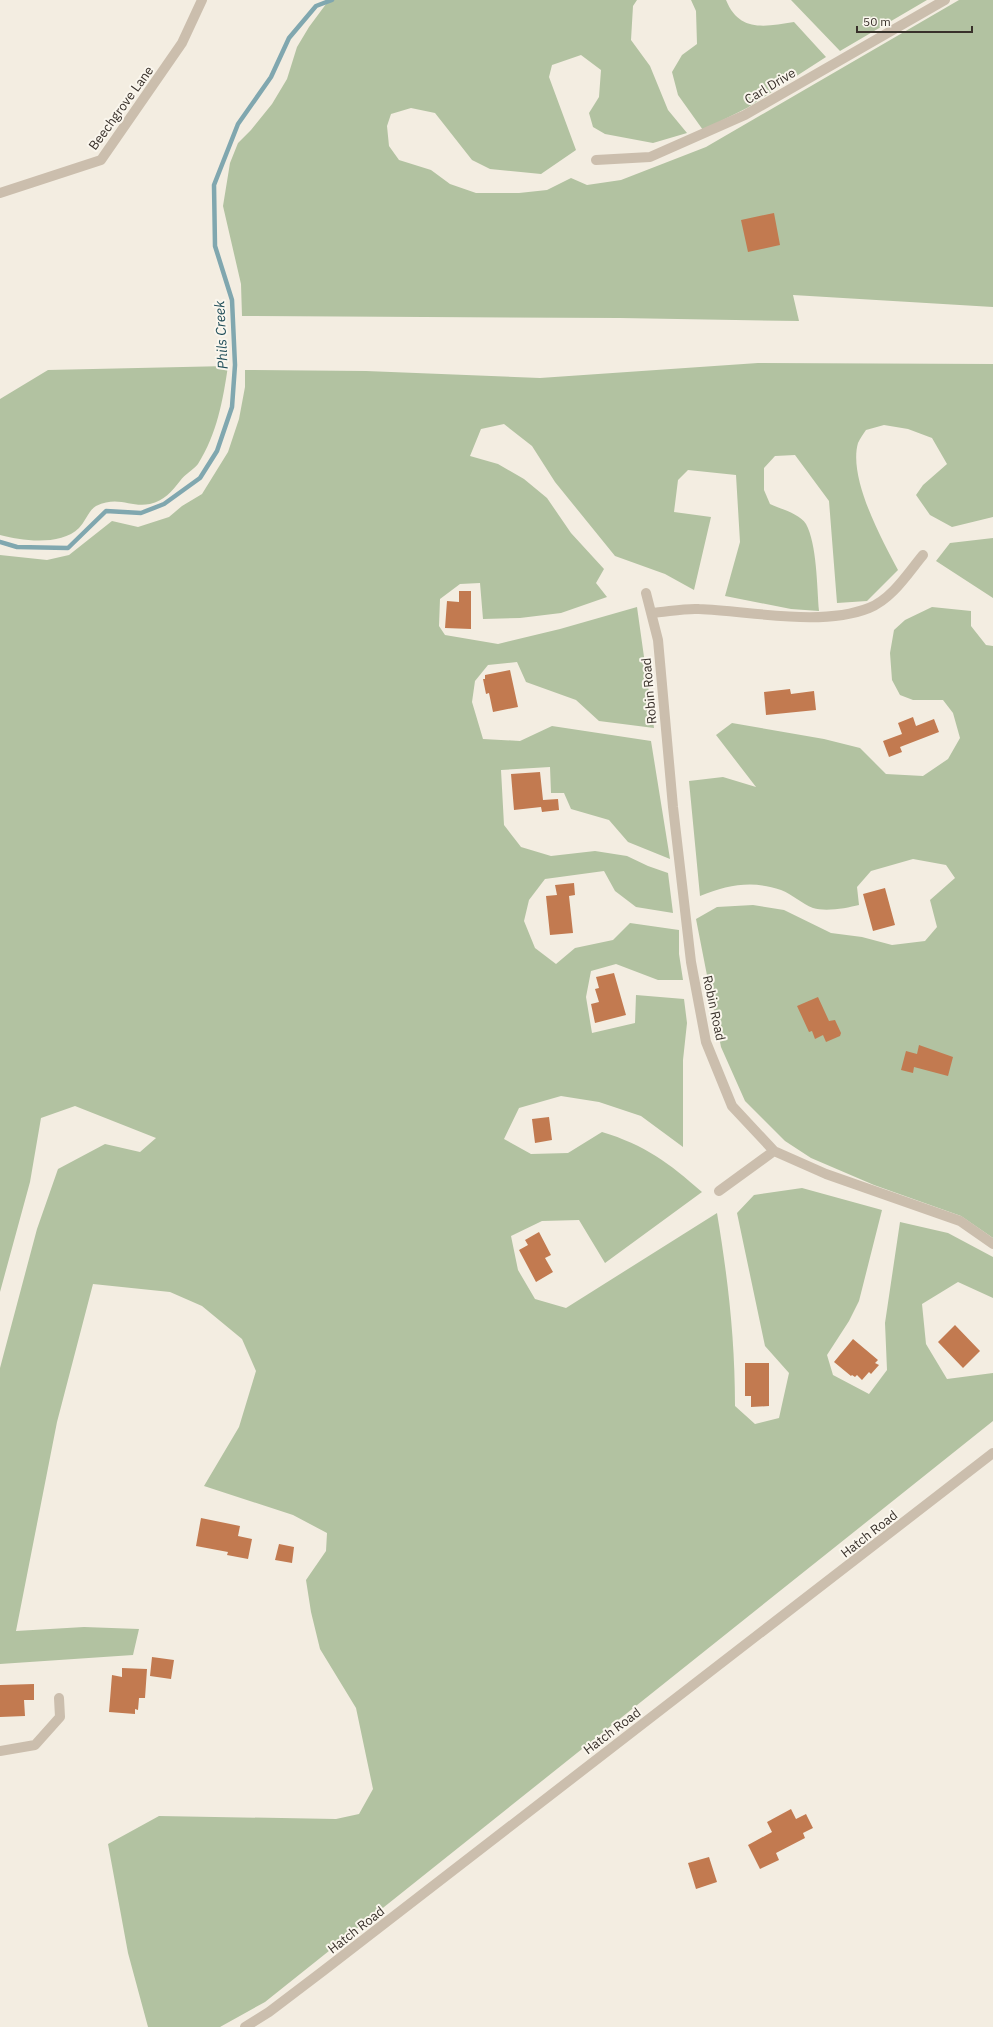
<svg xmlns="http://www.w3.org/2000/svg" width="993" height="2027" font-family="'IBM Plex Sans',sans-serif">
<style>
.green{fill:#b2c2a1}
.lines{fill:none;stroke-linecap:round;stroke-linejoin:round}
.stream{stroke:#80a7af;stroke-width:4.5}
.building{fill:#c27a50}
.minor{stroke:#cbbead;stroke-width:10}
.labels{text-anchor:middle;dominant-baseline:central;stroke-width:4;stroke-linejoin:round;paint-order:stroke}
.street-label{font-size:13px;fill:#39312b;stroke:#faf6ed}
.water-label{font-size:14px;font-style:italic;fill:#224f5a;stroke:#faf6ed}
</style>
<rect width="100%" height="100%" fill="#f3ede1"/>
<path class="green" d="M329,0H637L633,6L631,40L650,66L668,110L687,133L653,143L605,134L593,127L589,113L599,97L601,70L581,55L552,65L549,77L576,150L541,174L490,169L472,160L435,113L411,108L391,114L387,126L389,146L399,160L431,170L450,184L476,193H519L547,190L571,178L587,185L621,180L706,147L959,0H993V307L793,295L799,321L620,318L242,316L241,284L223,206L230,163L238,143L251,130L272,104L287,79L297,47L309,27Z
M691,0H726C739,32 764,27 794,22L826,57L747,108L703,130L678,95L672,72L682,55L697,44L696,11Z
M791,0H927L840,51Z
M758,363L993,364V517L952,527L930,515L916,495L923,485L947,464L932,438L908,429L884,425L866,430C863,434 860,439 858,443C848,478 882,540 898,570L867,601L837,603L829,501L795,455L775,456L764,468V490L770,504C781,509 800,514 806,524C817,544 817,587 819,611L791,609L725,596L740,542L736,475L688,470L678,480L674,512L711,517L694,590L665,574L615,556L555,482L532,446L504,424L481,429L470,456L498,464L524,479L547,498L571,533L604,569L596,583L607,597L561,613L520,618L483,619L480,583L460,584L440,599L439,626L445,635L498,644L560,629L637,607L654,728L599,721L576,700L526,682L517,662L488,665L475,681L472,702L483,739L520,741L552,726L651,741L670,859L628,842L609,820L571,809L564,793H551L550,767L501,770L504,825L521,847L551,856L595,851L627,856L648,866L668,873L673,913L636,907L615,891L604,871L545,879L529,900L524,921L535,948L556,964L575,948L613,940L630,923L679,930V954L683,980H658L616,964L591,971L586,997L592,1033L635,1023L636,995L684,999L687,1023L683,1060V1147L641,1116L599,1102L561,1096L519,1108L504,1139L531,1154L568,1153L602,1132C645,1145 669,1163 702,1192L605,1263L579,1220L542,1221L511,1236L518,1270L535,1299L566,1308L717,1213C728,1279 735,1339 735,1406L755,1424L779,1418L789,1373L765,1346L737,1213L754,1195L802,1188L882,1210L859,1301L849,1321L827,1355L833,1375L869,1394L887,1370L885,1323L900,1222L948,1233L993,1257V1298L958,1282L922,1304L926,1344L947,1379L993,1373V1421L265,2002L220,2027H148L128,1953L108,1844L159,1816L336,1819L359,1814L373,1789L356,1708L320,1649L311,1612L306,1580L326,1551L327,1533L293,1515L204,1486L239,1427L256,1371L242,1339L202,1306L170,1292L93,1284L57,1422L16,1631L84,1627L139,1629L133,1655L0,1664V1368L37,1229L58,1169L105,1144L140,1152L156,1138L75,1106L41,1118L30,1182L0,1292V555L47,560L69,555L112,521L138,527L169,517L182,506L202,494L228,452L239,419L245,387V370L366,371L540,378Z
M228,366C223,400 217,434 198,464C193,470 185,474 180,481C172,491 164,501 150,504C130,508 119,495 96,506C89,510 85,522 79,528C61,546 22,541 0,535V399L48,370Z
M993,538V598L936,561L950,543Z
M932,607L971,611V626L986,645L993,646V1238L961,1216L874,1185L811,1158L785,1141L745,1101L721,1047L696,919L717,907L753,905L784,910L831,933L862,937L892,945L925,941L937,927L930,900L955,878L946,865L913,859L871,871L857,887L859,905C847,908 826,912 813,908C802,904 792,894 781,890C752,880 728,885 700,896L689,781L723,777L756,787L716,735L732,723L824,739L860,748L886,774L923,776L948,759L960,738L953,713L943,700H913L900,695L892,680L890,653L894,630L905,620Z"/>
<g class="lines">
<path class="stream" d="M0,542L17,547L68,548L106,511L141,513L164,504L200,478L217,451L232,407L235,365L232,300L215,246L214,185L238,124L271,77L289,38L316,6L332,0"/>
</g>
<path class="building" d="M774,213L780,245L748,252L741,220Z
M459,591H471V629L445,628L447,601L459,602Z
M510,670L518,707L493,712L489,693L486,694L483,679H485V675Z
M790,689L791,694L814,691L816,710L766,715L764,692Z
M913,717L916,726L934,719L939,732L900,747L902,752L889,757L883,741L902,734L898,723Z
M540,772L543,800L558,799L559,810L542,812L541,807L514,810L511,774Z
M574,883L575,895L569,896L573,933L550,935L546,896L557,895L555,885Z
M885,888L895,925L873,931L863,894Z
M614,973L626,1015L595,1023L591,1004L599,1002L595,989L599,988L596,977Z
M818,997L829,1021L835,1020L841,1033L840,1036L826,1042L823,1035L815,1039L812,1031L809,1032L797,1006Z
M919,1045L953,1057L948,1076L914,1067L913,1073L901,1070L906,1051L917,1054Z
M549,1117L552,1140L535,1143L532,1119Z
M539,1232L551,1255L545,1258L553,1272L536,1282L519,1250L528,1245L525,1240Z
M955,1325L980,1351L963,1368L938,1342Z
M853,1339L878,1360L875,1363L879,1365L871,1374L869,1372L862,1380L857,1375L855,1377L852,1375L851,1376L834,1362Z
M745,1363H769V1406L751,1407V1396H745Z
M201,1518L240,1526L238,1536L252,1539L248,1559L227,1555L228,1552L196,1546Z
M279,1544L294,1547L292,1563L275,1560Z
M152,1657L174,1660L171,1679L150,1676Z
M122,1668L147,1669L145,1698H139L138,1710L135,1709V1714L109,1712L112,1675L122,1677Z
M34,1684V1700H24L25,1716L0,1717V1685Z
M791,1809L796,1819L806,1814L813,1828L803,1833L805,1838L776,1853L779,1860L760,1869L748,1845L772,1832L767,1822Z
M709,1857L717,1882L696,1889L688,1863Z"/>
<g class="lines">
<path class="minor" d="M596,160L650,157L745,115L945,0
M0,193L101,160L182,43L202,0
M646,593L658,640L673,807L691,962L706,1042L732,1106L774,1151L826,1174L960,1221L993,1244
M651,613C667,612 684,608 699,609C751,611 821,627 869,608C892,599 908,573 923,555
M719,1191L774,1151
M0,1751L35,1745L60,1717L59,1698
M245,2027L269,2012L323,1971L993,1453"/>
</g>
<g class="labels">
<g class="street-label">
<text transform="translate(770 86) rotate(-31)">Carl Drive</text>
<text transform="translate(121 108) rotate(-54)">Beechgrove Lane</text>
<text transform="translate(649 691) rotate(-95)">Robin Road</text>
<text transform="translate(714 1008) rotate(78)">Robin Road</text>
<text transform="translate(869 1534) rotate(-38)">Hatch Road</text>
<text transform="translate(612 1731) rotate(-37)">Hatch Road</text>
<text transform="translate(356 1930) rotate(-38)">Hatch Road</text>
</g>
<g class="water-label">
<text transform="translate(221 335) rotate(-93)">Phils Creek</text>
</g>
</g>
<path d="M857 26v6h115v-6" fill="none" stroke="#39312b" stroke-width="2"/>
<text x="863" y="26" font-size="12" fill="#39312b" stroke="#faf6ed" stroke-width="3" paint-order="stroke">50 m</text>
</svg>
